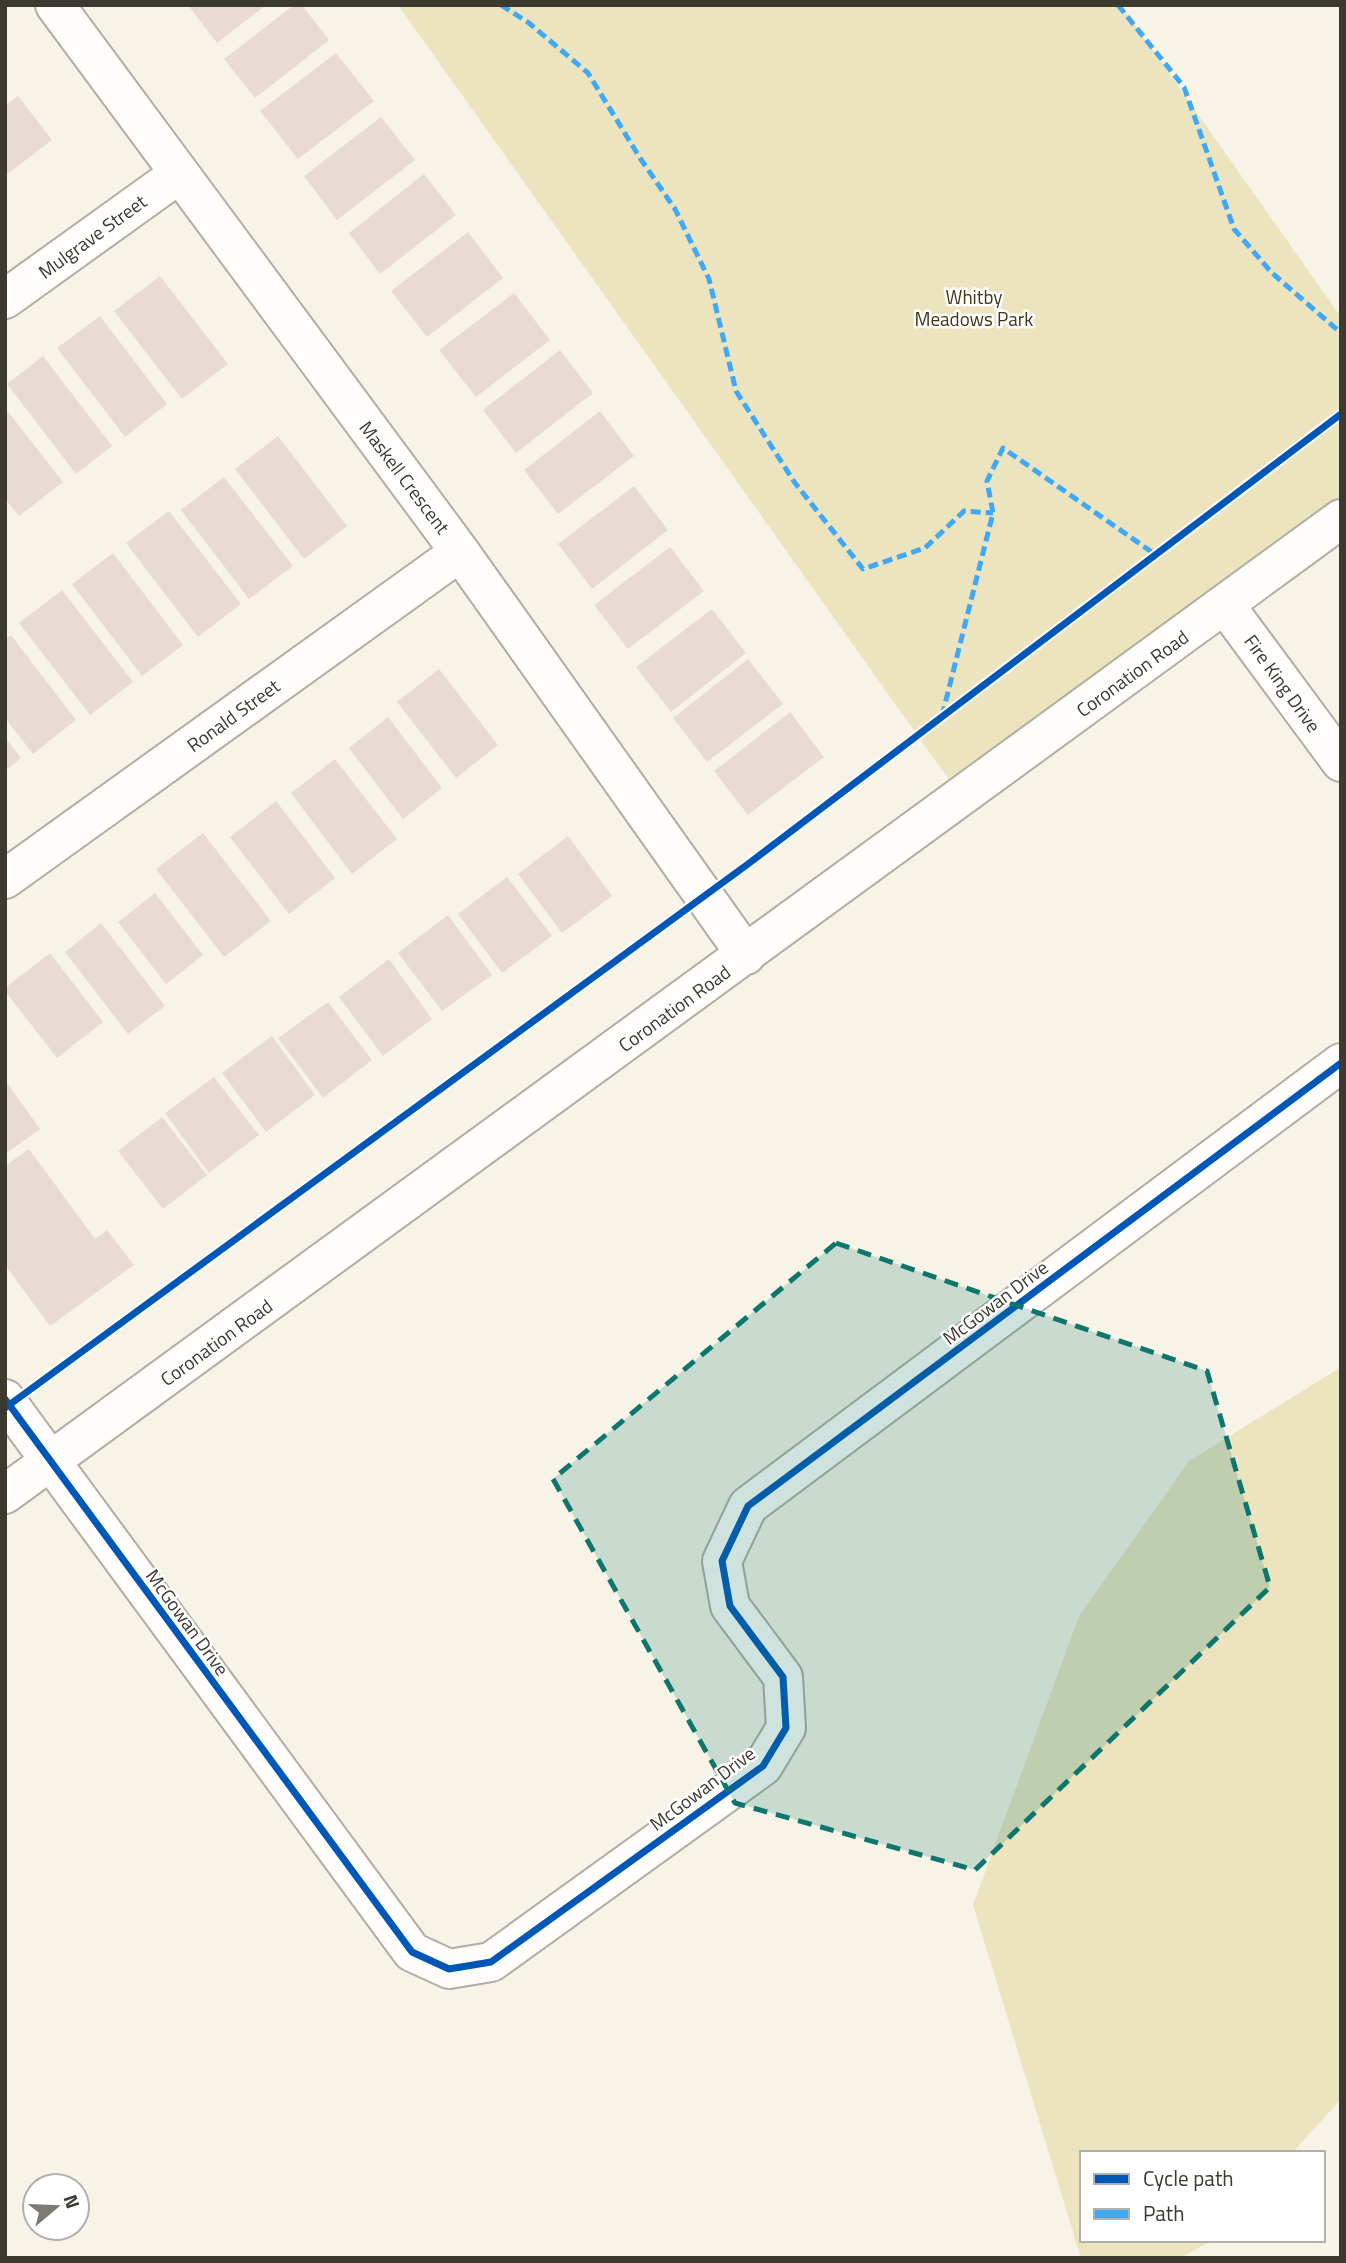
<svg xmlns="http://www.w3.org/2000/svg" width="1346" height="2263" font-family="'Titillium Web',sans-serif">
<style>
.green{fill:#ece4bf}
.building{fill:#e9dbd4}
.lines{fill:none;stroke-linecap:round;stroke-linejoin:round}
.minor-casing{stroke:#b0ada3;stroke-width:42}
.minor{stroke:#fefdfb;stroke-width:38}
.quiet{stroke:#3fa9f5;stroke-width:5;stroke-dasharray:10 5;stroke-linecap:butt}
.cycleway-casing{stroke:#fff;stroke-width:11}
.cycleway{stroke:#0057b8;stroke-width:7}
.marked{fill:#0f766e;fill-opacity:0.2;stroke:#0f766e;stroke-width:5;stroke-dasharray:14 9;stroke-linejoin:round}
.labels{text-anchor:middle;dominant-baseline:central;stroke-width:5;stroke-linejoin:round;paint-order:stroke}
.street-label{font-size:19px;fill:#3b3930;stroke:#fff}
.park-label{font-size:19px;fill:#3e3615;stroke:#fff}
</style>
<rect width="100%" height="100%" fill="#f7f4e7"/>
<path class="green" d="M398,5H1121L1341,317V517L962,798Z
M1341,1367V2099L1292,2153H1082V2240H1213L1180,2258H1081L973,1905L1079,1616L1189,1461Z"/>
<path class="building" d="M188,5H266L217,43Z
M294,5H302L329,40L255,98L224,59Z
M336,53L374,101L298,159L260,111Z
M18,96L52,140L5,176V106Z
M381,117L415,160L337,220L304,176Z
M424,174L456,215L380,274L349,233Z
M468,232L503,278L427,337L391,291Z
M160,276L228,364L182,399L114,311Z
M514,293L550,340L476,397L439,350Z
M100,316L167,404L125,437L57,348Z
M560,350L593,393L516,453L483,410Z
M43,356L112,446L76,474L7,384Z
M5,408L63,482L19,516L5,499Z
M600,411L634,456L558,514L524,470Z
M278,436L347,526L304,559L235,469Z
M224,477L293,566L249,599L181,510Z
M634,486L668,530L592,589L558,544Z
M169,511L241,604L198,637L126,543Z
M670,547L704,591L628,649L594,605Z
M113,553L183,645L142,676L72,584Z
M62,590L133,682L90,715L19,623Z
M712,609L746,653L671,712L636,667Z
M11,635L76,720L33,754L5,718V639Z
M748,659L783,704L707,762L673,718Z
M439,669L498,745L456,778L397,702Z
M790,712L824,757L748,815L714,771Z
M388,717L442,788L403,819L349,748Z
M5,737L21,758L5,771Z
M335,759L397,839L352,874L291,793Z
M276,801L335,878L289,914L230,837Z
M203,833L271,921L224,957L156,869Z
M568,836L612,896L562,933L518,874Z
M507,877L552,936L502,973L458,914Z
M155,893L203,955L166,984L118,922Z
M448,915L492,975L442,1011L398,953Z
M101,923L165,1006L128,1034L65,952Z
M50,953L103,1022L57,1058L5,991V988Z
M389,959L432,1019L383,1056L339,997Z
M328,1002L372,1060L323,1098L278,1038Z
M272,1036L315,1095L266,1132L222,1073Z
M214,1077L259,1135L209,1173L165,1113Z
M5,1080L40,1129L5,1154Z
M162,1117L207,1175L163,1209L118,1151Z
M29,1149L95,1239L107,1230L134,1265L50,1326L5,1265V1166Z"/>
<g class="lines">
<g class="minor-casing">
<path id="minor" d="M55,5L460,552L746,955
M5,299L179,174
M1225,605L1341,762
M5,879L460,552
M5,1399L412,1952L449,1969L491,1962L763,1766L786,1728L783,1677L730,1606L722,1561L748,1506L1341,1063
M5,1494L1341,519"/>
</g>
<use href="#minor" class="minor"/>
<path class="quiet" d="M501,5L529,23L588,73L640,158L675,209L709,279L736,391L795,483L863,569L925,548L964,511L993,513
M1118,5L1184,87L1234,229L1272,273L1341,333
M942,716L993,513L987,481L1003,448L1156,555"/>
<g class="cycleway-casing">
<path id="cycleway" d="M5,1399L412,1952L449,1969L491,1962L763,1766L786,1728L783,1677L730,1606L722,1561L748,1506L1341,1063
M5,1408L748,864L1341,414"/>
</g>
<use href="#cycleway" class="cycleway"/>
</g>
<path class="marked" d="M836,1243L1207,1371L1270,1587L975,1870L735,1803L553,1479Z"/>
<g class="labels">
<g class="street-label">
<text transform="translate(92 236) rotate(-36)">Mulgrave Street</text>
<text transform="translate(405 477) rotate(53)">Maskell Crescent</text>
<text transform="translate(1132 673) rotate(-36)">Coronation Road</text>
<text transform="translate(1283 683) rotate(54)">Fire King Drive</text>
<text transform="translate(233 715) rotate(-36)">Ronald Street</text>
<text transform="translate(674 1008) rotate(-36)">Coronation Road</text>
<text transform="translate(995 1302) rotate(-37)">McGowan Drive</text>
<text transform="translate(216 1342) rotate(-36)">Coronation Road</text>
<text transform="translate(188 1622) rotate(54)">McGowan Drive</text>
<text transform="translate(702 1788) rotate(-37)">McGowan Drive</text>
</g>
<g class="park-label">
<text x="974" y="296">Whitby<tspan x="974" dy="22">Meadows Park</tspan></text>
</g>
</g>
<rect width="1346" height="2263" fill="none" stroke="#3b3930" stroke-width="14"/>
<rect x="1080" y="2151" width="245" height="91" fill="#ffffff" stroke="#b1b0ac" stroke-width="2"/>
<rect x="1094" y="2174" width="35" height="10" fill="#0057b8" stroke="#b1b0ac" stroke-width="2"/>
<text x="1143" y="2186" font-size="21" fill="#3b3930">Cycle path</text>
<rect x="1094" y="2209" width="35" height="10" fill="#3fa9f5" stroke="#b1b0ac" stroke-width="2"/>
<text x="1143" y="2221" font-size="21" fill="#3b3930">Path</text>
<g transform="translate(56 2207) rotate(71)"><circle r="33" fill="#ffffff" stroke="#b1b0ac" stroke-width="2"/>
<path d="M0-5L12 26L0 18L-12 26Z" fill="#7d7a70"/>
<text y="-10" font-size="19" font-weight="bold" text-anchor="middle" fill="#3b3930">N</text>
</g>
</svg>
